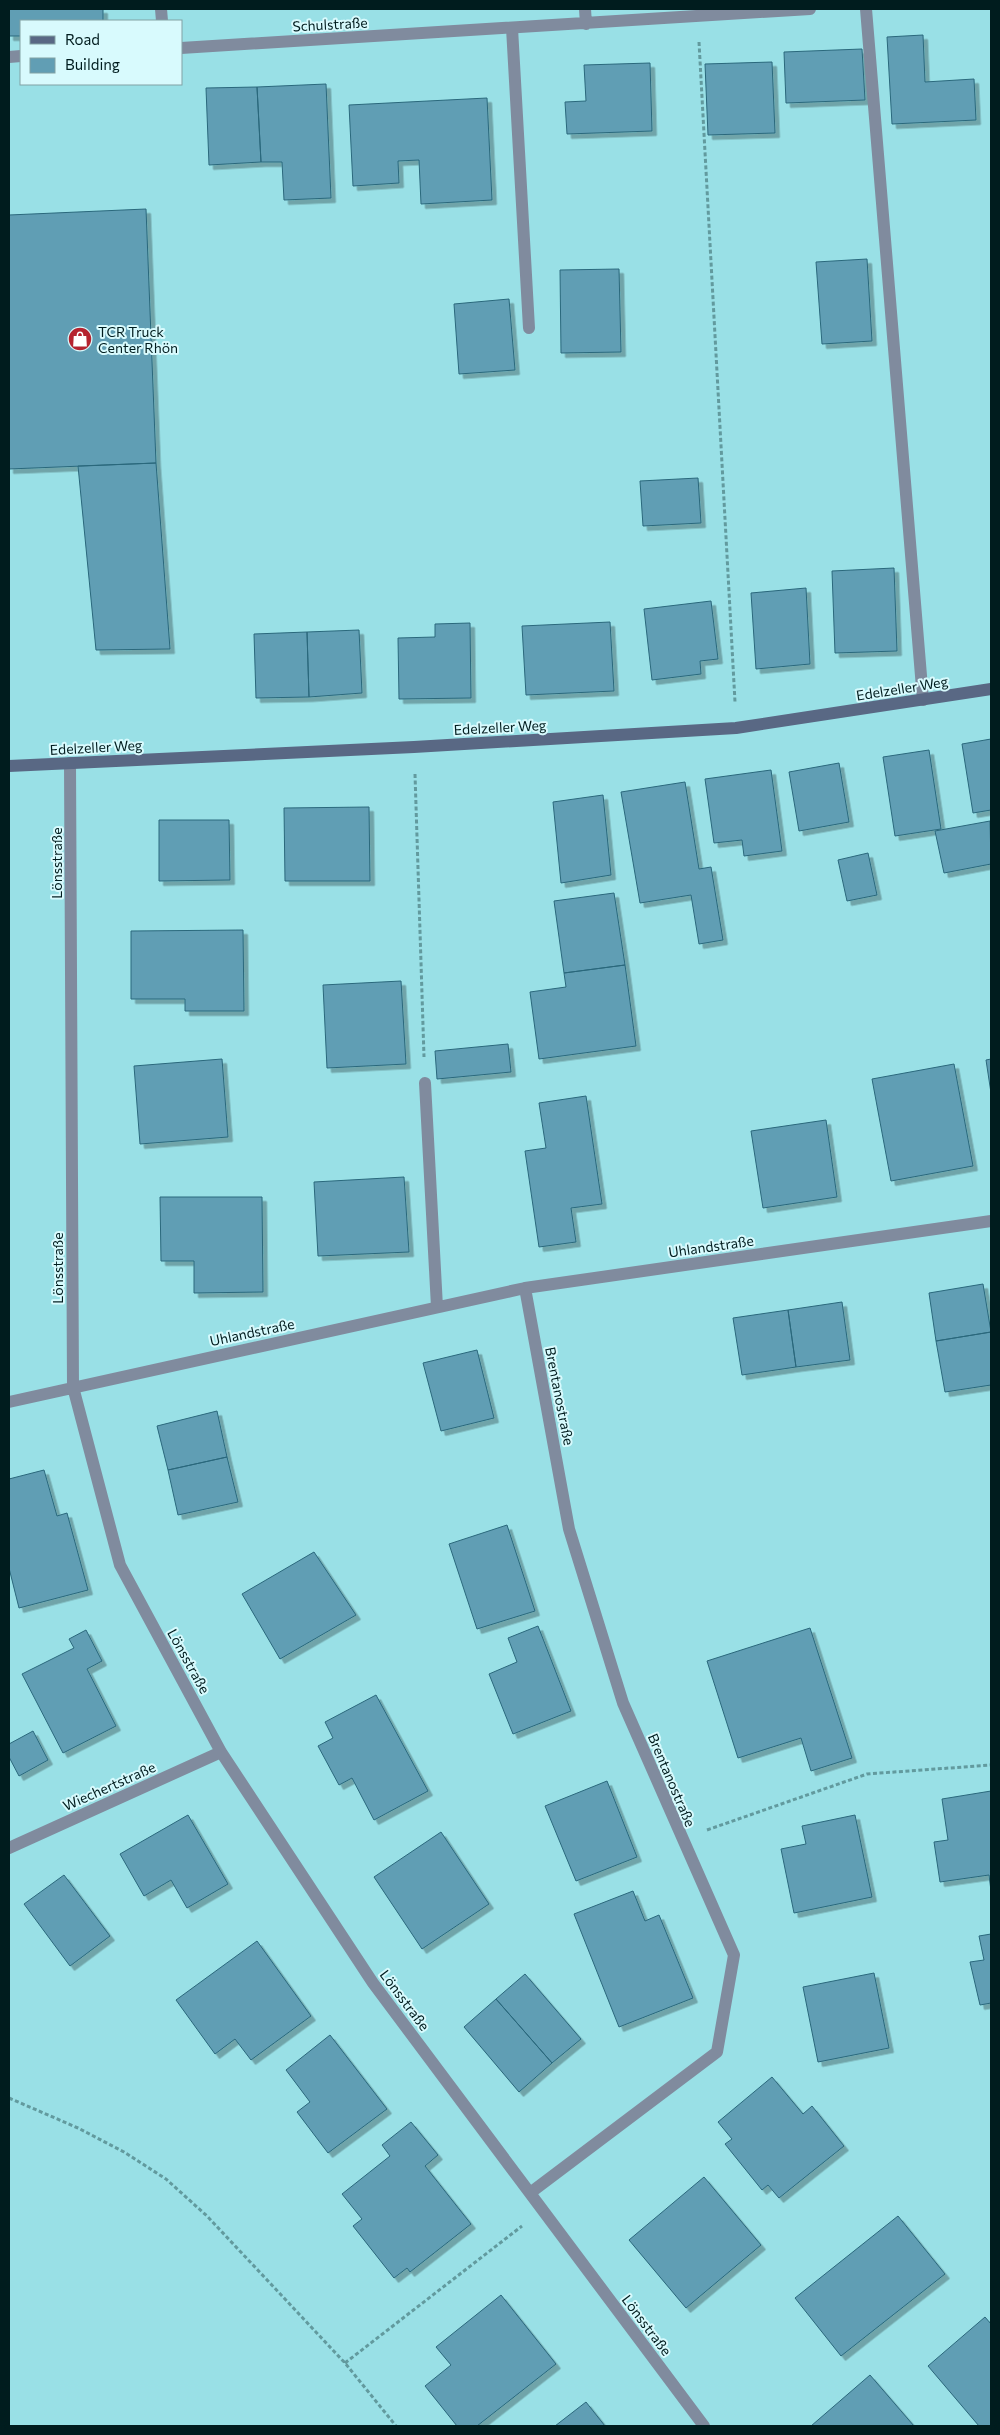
<svg xmlns="http://www.w3.org/2000/svg" width="1000" height="2435" font-family="Commissioner,sans-serif">
<style>
.building{fill:#619eb4;stroke:#2a687c;filter:url(#shadow)}
.lines{fill:none;stroke-linecap:round;stroke-linejoin:round}
.path{stroke:#629a9e;stroke-width:3;stroke-dasharray:4 2.5;stroke-linecap:butt}
.service{stroke:#808b9e;stroke-width:12}
.minor{stroke:#808b9e;stroke-width:12}
.secondary{stroke:#596884;stroke-width:12}
.labels{text-anchor:middle;dominant-baseline:central;stroke-width:4;stroke-linejoin:round;paint-order:stroke}
.street-label{font-size:14px;fill:#001c1e;stroke:#d8fafd}
.poi-label{font-size:14px;fill:#001c1e;stroke:#d8fafd;text-anchor:start}
</style>
<defs>
<filter id="shadow"><feDropShadow dx="4.5" dy="4.5" stdDeviation="0" flood-color="#0004"/></filter>
</defs>
<rect width="100%" height="100%" fill="#99e0e6"/>
<path class="building" d="M9,9H103V21H21V36H9Z
M923,35L925,82L974,79L976,120L892,124L887,37Z
M862,49L865,100L786,103L784,52Z
M772,62L775,133L708,135L705,64Z
M650,63L652,131L567,134L565,102L586,101L584,65Z
M326,84L331,198L284,200L282,162H261L257,87Z
M257,87L261,162L209,165L206,88Z
M487,98L492,200L421,204L419,160L398,161L399,183L353,186L349,105Z
M146,209L156,463L9,469V215Z
M867,259L872,341L822,344L816,262Z
M619,269L621,352L561,353L560,270Z
M509,299L515,370L459,374L454,304Z
M156,463L170,649L96,650L78,466Z
M698,478L701,523L643,526L640,481Z
M894,568L897,651L835,653L832,571Z
M806,588L810,664L756,669L751,593Z
M711,601L718,659L700,661L701,674L652,680L644,609Z
M610,622L614,691L526,695L522,626Z
M470,623L471,698L399,699L398,638L435,637V624Z
M359,630L362,693L309,697L307,632Z
M307,632L309,697L256,698L254,634Z
M991,739V810L973,813L962,744Z
M929,750L941,829L895,836L883,757Z
M839,763L849,822L799,831L789,772Z
M771,770L782,851L744,856L742,840L714,843L705,779Z
M685,782L699,869L711,867L723,940L699,944L691,895L640,903L621,792Z
M603,795L611,875L561,883L553,802Z
M369,807L370,881H285L284,808Z
M159,820H229L230,880L159,881Z
M990,821L991,864L944,873L935,831Z
M868,853L877,895L847,901L838,860Z
M614,893L625,965L564,973L554,901Z
M243,930L244,1011H185V999H131V931Z
M625,965L636,1046L539,1059L530,992L566,987L564,973Z
M401,981L406,1064L327,1068L323,985Z
M508,1044L511,1072L437,1079L435,1051Z
M222,1059L228,1137L140,1144L134,1066Z
M991,1059V1093L986,1060Z
M954,1064L973,1166L891,1181L872,1079Z
M586,1096L602,1204L571,1208L576,1242L539,1247L525,1151L546,1148L539,1103Z
M826,1120L837,1197L763,1208L751,1131Z
M404,1177L409,1252L318,1256L314,1182Z
M160,1197H262L263,1292L194,1293V1261H161Z
M983,1284L991,1332L936,1341L929,1293Z
M842,1302L850,1360L796,1367L788,1310Z
M788,1310L796,1367L742,1375L733,1318Z
M991,1332V1385L945,1392L936,1341Z
M477,1350L494,1418L441,1431L423,1363Z
M217,1411L227,1457L168,1470L157,1426Z
M227,1457L238,1502L178,1515L168,1470Z
M44,1470L57,1516L67,1513L88,1590L19,1608L9,1568V1479Z
M507,1525L535,1611L477,1629L449,1544Z
M314,1552L356,1615L280,1659L242,1594Z
M538,1626L571,1711L513,1734L489,1674L517,1662L508,1638Z
M810,1628L852,1758L811,1771L801,1738L738,1758L707,1661Z
M86,1630L102,1661L87,1669L116,1726L63,1753L22,1674L74,1648L69,1639Z
M376,1695L428,1791L374,1820L352,1778L339,1785L318,1746L333,1738L325,1722Z
M33,1731L48,1760L19,1776L9,1757V1744Z
M607,1781L637,1857L576,1881L545,1806Z
M991,1791V1891L989,1875L940,1882L934,1842L948,1840L942,1799Z
M188,1815L228,1884L187,1908L171,1880L144,1896L120,1854Z
M855,1815L872,1897L794,1913L781,1849L806,1844L802,1826Z
M441,1832L489,1904L422,1949L374,1877Z
M64,1875L110,1936L70,1966L24,1904Z
M633,1891L645,1921L659,1915L693,1998L619,2027L574,1914Z
M991,1934V2003L980,2005L970,1962L984,1960L979,1936Z
M257,1941L311,2016L251,2060L235,2039L215,2054L176,2000Z
M874,1973L889,2048L818,2062L803,1987Z
M525,1974L581,2039L552,2063L496,1999Z
M496,1999L552,2063L519,2092L464,2027Z
M330,2035L387,2109L328,2153L297,2112L310,2102L286,2070Z
M772,2077L803,2114L812,2106L844,2146L779,2198L768,2185L762,2190L725,2144L732,2139L718,2122Z
M411,2122L438,2155L425,2166L471,2224L410,2272L407,2268L394,2278L353,2226L362,2219L342,2194L390,2156L382,2145Z
M704,2177L761,2245L686,2308L629,2240Z
M898,2216L945,2274L841,2356L795,2298Z
M501,2295L556,2364L477,2426H457L425,2386L451,2365L436,2347Z
M985,2317L991,2324V2426H979L928,2366Z
M870,2375L914,2426H811Z
M586,2402L605,2426H555Z"/>
<g class="lines">
<path class="path" d="M699,42L735,702
M415,774L424,1057
M707,1830L867,1774L991,1765
M9,2098L78,2128L124,2152L166,2179L207,2216L345,2363L396,2426
M345,2363L522,2226"/>
<path class="service" d="M866,9L923,700
M512,28L529,328"/>
<path class="minor" d="M161,9L162,21
M585,9L586,24
M181,48L810,9
M9,57L21,56
M70,763L73,1387L120,1565L221,1752L373,1983L704,2426
M425,1083L437,1307
M525,1288L569,1529L623,1703L734,1955L717,2052L530,2193
M9,1402L525,1288L991,1221
M9,1848L221,1752"/>
<path class="secondary" d="M9,766L414,747L736,728L991,689"/>
</g>
<defs>
<g id="shop-disc" transform="scale(1.25)"><circle r="9.5" fill="#b5232f" stroke="#d8fafd"/><path d="M-5-2.5h2.3a2.7 3.5 0 0 1 5.4 0H5L5.5 6h-11ZM-1.5-2.5h3a1.5 2.3 0 0 0-3 0Z" fill="#fff"/></g>
</defs>
<g fill-rule="evenodd">
<use href="#shop-disc" x="80" y="339"/>
</g>
<g class="labels">
<g class="street-label">
<text transform="translate(330 24) rotate(-3)">Schulstraße</text>
<text transform="translate(902 688) rotate(-9)">Edelzeller Weg</text>
<text transform="translate(500 727) rotate(-3)">Edelzeller Weg</text>
<text transform="translate(96 747) rotate(-3)">Edelzeller Weg</text>
<text transform="translate(56 863) rotate(-90)">Lönsstraße</text>
<text transform="translate(711 1246) rotate(-8)">Uhlandstraße</text>
<text transform="translate(57 1268) rotate(-90)">Lönsstraße</text>
<text transform="translate(252 1332) rotate(-12)">Uhlandstraße</text>
<text transform="translate(560 1396) rotate(79)">Brentanostraße</text>
<text transform="translate(189 1661) rotate(61)">Lönsstraße</text>
<text transform="translate(672 1780) rotate(67)">Brentanostraße</text>
<text transform="translate(109 1786) rotate(-24)">Wiechertstraße</text>
<text transform="translate(405 2000) rotate(53)">Lönsstraße</text>
<text transform="translate(647 2325) rotate(53)">Lönsstraße</text>
</g>
<g class="poi-label">
<text x="98" y="331">TCR Truck<tspan x="98" dy="16">Center Rhön</tspan></text>
</g>
</g>
<rect width="1000" height="2435" fill="none" stroke="#001c1e" stroke-width="20"/>
<rect x="20" y="20" width="162" height="65" fill="#d8fafd" stroke="#82a1a4"/>
<rect x="30" y="36" width="25" height="8" fill="#596884" stroke="#82a1a4"/>
<text x="65" y="45" font-size="15" fill="#001c1e">Road</text>
<rect x="30" y="58" width="25" height="15" fill="#619eb4" stroke="#82a1a4"/>
<text x="65" y="70" font-size="15" fill="#001c1e">Building</text>
</svg>
